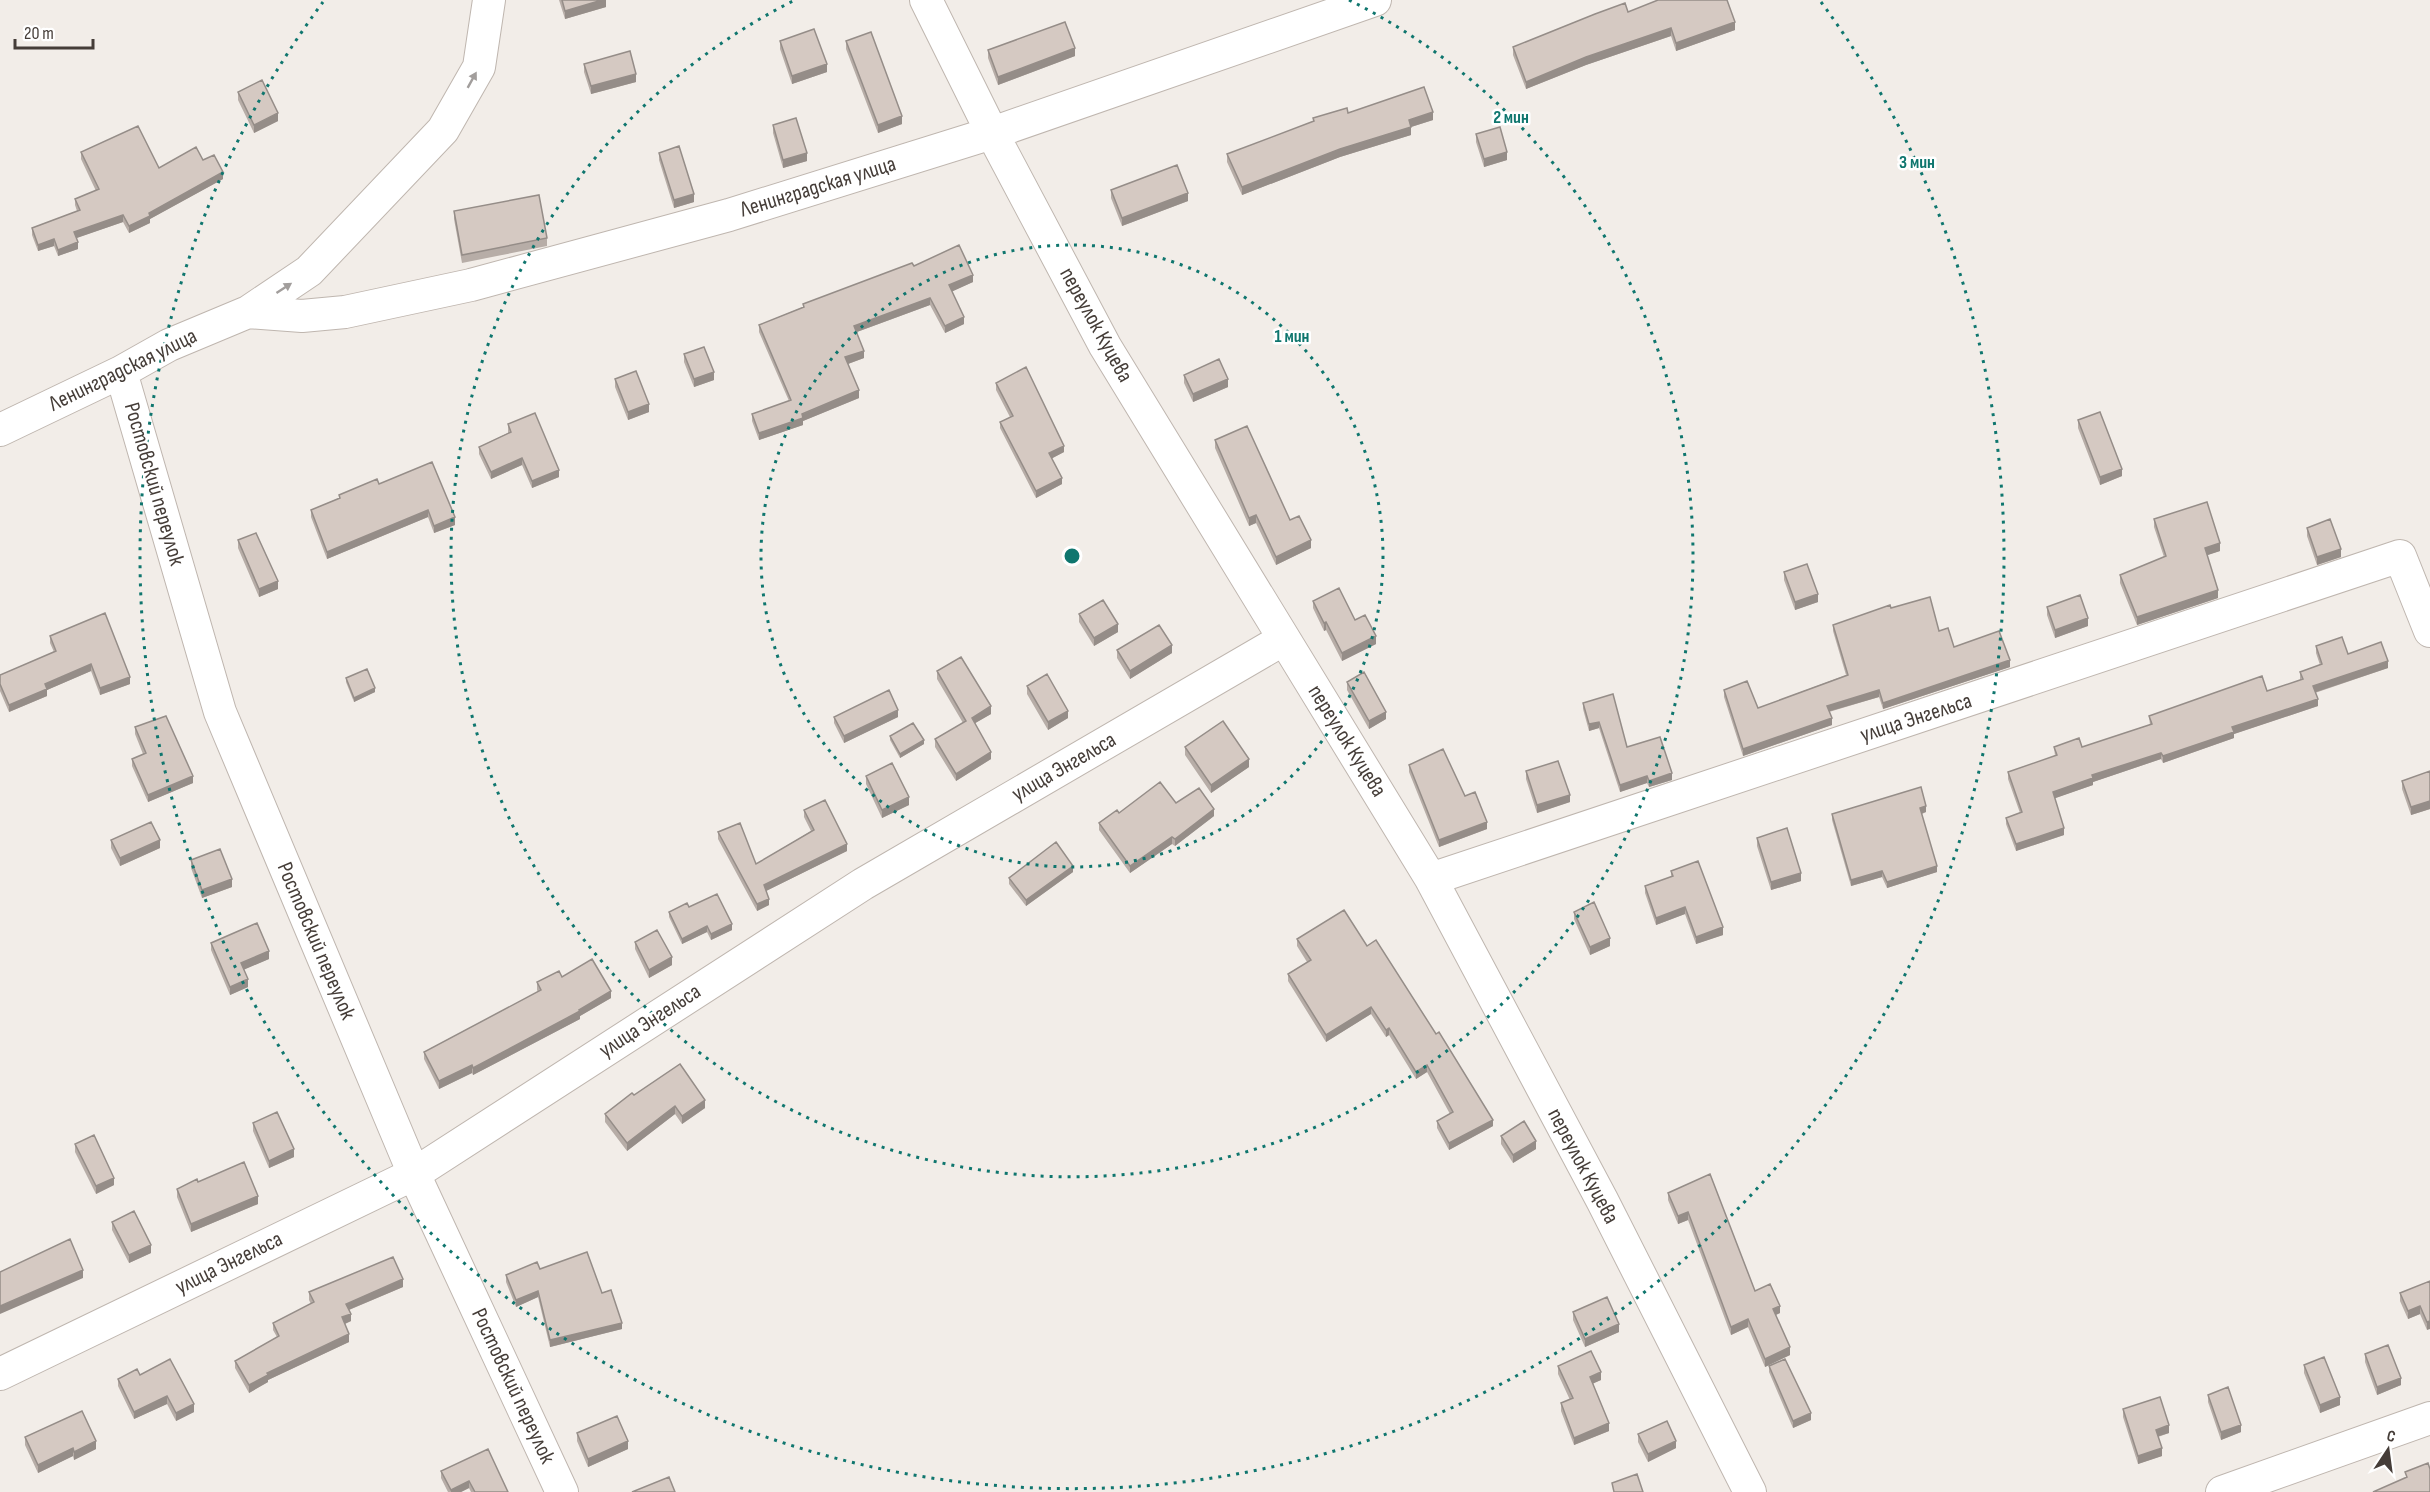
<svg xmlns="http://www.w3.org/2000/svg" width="2430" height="1492" font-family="'Sofia Sans Condensed',sans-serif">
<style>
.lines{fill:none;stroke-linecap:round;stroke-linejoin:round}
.minor-casing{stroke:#bfb6af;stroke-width:34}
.minor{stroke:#fff;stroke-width:32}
.wall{fill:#b7ada7}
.shaded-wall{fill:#958d88}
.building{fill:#d5c9c2;stroke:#958d88;stroke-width:1.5}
.oneway{fill:#a29e9c}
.ring{fill:none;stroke:#0f766e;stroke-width:3;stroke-dasharray:3 6}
.labels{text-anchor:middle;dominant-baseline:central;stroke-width:5;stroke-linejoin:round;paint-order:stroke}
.street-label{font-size:22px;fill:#453d38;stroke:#fff}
.centre{fill:#0f766e;stroke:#fff;stroke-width:3}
.ring-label{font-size:18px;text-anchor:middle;font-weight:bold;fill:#0f766e;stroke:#fff;stroke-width:5;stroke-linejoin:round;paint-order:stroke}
</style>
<rect width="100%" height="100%" fill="#f2ede8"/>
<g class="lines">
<g class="minor-casing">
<path id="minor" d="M926,0L992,133L1105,346L1431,879L1602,1200L1750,1492
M248,312L302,316L345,312L471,285L729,215L992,133L1375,0
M121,372L220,712L414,1174L562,1492
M0,430L121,372L169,345L248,312L309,271L443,130L479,67L489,0
M1431,879L2400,556L2430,631
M0,1374L414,1174L863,884L1284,639
M2222,1492L2430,1418"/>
</g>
<use href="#minor" class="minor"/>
</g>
<path class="wall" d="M559,0H606V7L565,19Z
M1628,12L1735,30L1676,51L1671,36L1586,65L1526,89L1513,55V47Z
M780,41L827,72L792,84L780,49Z
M846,41L902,124L878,133L846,49Z
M988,50L1075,56L998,85L988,58Z
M584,64L636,82L591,94L584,72Z
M238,92L278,121L254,133L238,100Z
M1348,113L1433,120L1411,127V135L1340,157L1242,195L1227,162V154L1313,122V118Z
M773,125L807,161L783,168L773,133Z
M1476,134L1507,160L1484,167L1476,142Z
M81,152L159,168L203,160L223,179L150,219V223L129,233L123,222L76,238L78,249L58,256L54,246L38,251L32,235V228L77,211L75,205V199L96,191L81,159Z
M659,153L694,202L674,208L659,160Z
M1111,190L1188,201L1122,226L1111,198Z
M454,211L547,238V246L462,263L454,219Z
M914,266L973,282L952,291L964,324L945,333L930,305L857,332L864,358L848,364L859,398L803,421V425L759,440L752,421V414L789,401L759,332V325L803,307V304Z
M684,354L714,380L694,387L684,362Z
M1184,375L1228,387L1193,402L1184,383Z
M615,379L649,412L628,420L615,387Z
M996,383L1064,452L1052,458L1062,484L1036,498L1000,428V422L1010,417L996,390Z
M2078,420L2122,476L2100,485L2078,428Z
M508,424L559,477L532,488L522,465L491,479L479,454V447L508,433Z
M1215,440L1311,548L1276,565L1256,523L1249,526L1215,448Z
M379,484L455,525L434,533L428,517L327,559L311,517V510L339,498V495Z
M2154,519L2220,551L2207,555L2218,598L2137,625L2120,583V575L2164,557L2154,527Z
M2307,528L2341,557L2317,565L2307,536Z
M238,540L278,589L259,597L238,548Z
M1784,572L1818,602L1795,610L1784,580Z
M1313,601L1355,620L1376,644L1342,661L1326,630L1324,631L1313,608Z
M2047,607L2088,626L2055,638L2047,615Z
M1891,608L1939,631L1954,647L2010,667L1883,709L1879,697L1829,712L1832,725L1743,756L1724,697V690L1758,708L1846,675L1833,631V625Z
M1079,614L1118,632L1094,646L1079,622Z
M50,636L130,684L100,695L91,671L47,690V696L9,712L0,691V675L54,652L50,643Z
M2316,646L2348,654L2388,668L2315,693L2318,706L2234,734V738L2163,763L2161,759L2093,782V785L2055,798L2064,835L2016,851L2006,824V818L2020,813L2008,779V772L2055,756L2054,747H2082L2150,725L2149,716L2267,691L2300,680V672L2320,665L2316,653Z
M1117,650L1172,653L1130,679L1117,658Z
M937,671L991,714L975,723L991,759L956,781L935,747V739L963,723L937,679Z
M346,678L375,692L354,702L346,682Z
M1347,682L1386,719L1369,729L1347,690Z
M1027,686L1068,718L1048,730L1027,694Z
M1583,703L1627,747L1672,780L1649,787L1647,783L1620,792L1599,728L1589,731L1583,709Z
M834,717H898L844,743L834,723Z
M135,727L193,783L148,802L132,766V759L143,754L135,734Z
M890,736L924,744L900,758L890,740Z
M1185,747L1249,767L1211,793L1185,755Z
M1409,765L1465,796L1487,829L1439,847L1409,772Z
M1526,771L1570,802L1537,813L1526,779Z
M2430,771V809L2411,815L2402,789V781Z
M866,776L909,805L882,818L866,784Z
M1176,803L1214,816L1175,846L1172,844L1130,873L1099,830V823L1119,813Z
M804,810L847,851L766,891L769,905L757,911L718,839V832L756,864L811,831L804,817Z
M1926,812L1922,814L1937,872L1887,888L1882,877L1851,886L1832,820V814Z
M1757,838L1801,881L1771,890L1757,846Z
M111,840L160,848L120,866L111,848Z
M191,860L232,887L202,898L191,868Z
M1671,871L1723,935L1696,944L1685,914L1656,925L1645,893V886L1671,877Z
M1073,872L1026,906L1009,884V878Z
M689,907L732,930L711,940L707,932L682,944L669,917V912Z
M1574,912L1610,946L1590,955L1574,919Z
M1297,939L1367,946L1493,1126L1449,1150L1437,1128V1121L1450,1114L1427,1072L1416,1079L1389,1035L1386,1037L1371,1014L1326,1042L1288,981V974L1307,962L1297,946Z
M635,942L672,965L649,978L635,949Z
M211,943L269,959L244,969L248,987L230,995L211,950Z
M562,977L611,998L580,1016V1019L473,1075L472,1073L439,1089L424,1059V1052L538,992L537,990V982Z
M634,1095L705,1108L682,1124L675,1114L627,1151L605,1122V1114Z
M253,1123L294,1157L269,1168L253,1131Z
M1501,1136L1536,1149L1513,1163L1501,1144Z
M75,1144L114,1185L96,1194L75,1152Z
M1710,1174L1755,1291L1780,1313L1776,1315L1790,1355L1765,1367L1748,1327L1731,1335L1688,1220L1678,1224L1668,1200V1193Z
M198,1182L258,1204L191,1232L177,1197V1189Z
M112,1222L151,1253L129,1263L112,1230Z
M540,1269L602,1293L622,1329L550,1347L538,1297L516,1307L506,1282V1275Z
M2430,1281L2427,1330L2420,1314L2408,1319L2400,1301V1293Z
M403,1287L349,1310L351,1321L345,1324L349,1342L268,1380V1382L249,1393L235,1368V1361L277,1337L273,1330V1323L311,1304L309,1300V1292Z
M1573,1312L1619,1332L1585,1347L1573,1320Z
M2365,1354L2401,1385L2377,1395L2365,1362Z
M2304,1365L2340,1405L2320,1413L2304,1373Z
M1558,1366L1601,1380L1593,1383L1609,1431L1574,1445L1561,1411V1403L1570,1400L1558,1374Z
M1769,1366L1811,1420L1793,1428L1769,1372Z
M140,1375L194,1412L176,1421L167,1404L134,1419L118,1386V1379Z
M2208,1395L2241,1432L2221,1440L2208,1402Z
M2123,1409L2169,1433L2158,1437L2162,1456L2138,1464L2123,1417Z
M577,1433L628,1449L588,1467L577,1441Z
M1638,1434L1676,1448L1648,1462L1638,1442Z
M25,1437L96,1449L74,1460L73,1456L38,1473L25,1445Z
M441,1471L508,1492H471L469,1488L461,1492H448L441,1478Z"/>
<path class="shaded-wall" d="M602,0H606V7L565,19V11Z
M1735,22V30L1676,51V43Z
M1671,28V36L1586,65L1526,89V82L1586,57Z
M1075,48V56L998,85V77Z
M827,64V72L792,84V76Z
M636,74V82L591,94V86Z
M1433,112V120L1411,127V135L1340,157L1242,195V187L1409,120Z
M278,113V121L254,133V125Z
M902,116V124L878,133V125Z
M1507,152V160L1484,167V159Z
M807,153V161L783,168V160Z
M223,172V179L150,219V223L129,233V226L149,213Z
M1188,193V201L1122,226V218Z
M694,194V202L674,208V200Z
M123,215V222L74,239V232Z
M54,239V246L38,251V245Z
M78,242V249L58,256V250Z
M973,275V282L949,293V285Z
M930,298V305L854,333V326Z
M964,317V324L945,333V326Z
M864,351V358L845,365V357Z
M714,372V380L694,387V379Z
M1228,379V387L1193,402V394Z
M859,390V398L803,421V425L759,440V433Z
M649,404V412L628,420V412Z
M1064,446V452L1049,460V453Z
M522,458V465L491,479V472Z
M2122,469V476L2100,485V477Z
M559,470V477L532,488V481Z
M1062,478V484L1036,498V491Z
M428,510V517L327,559V552Z
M1256,515V523L1249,526V518Z
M455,517V525L434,533V526Z
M1311,540V548L1276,565V557Z
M2220,543V551L2205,556V548Z
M2341,549V557L2317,565V557Z
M278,581V589L259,597V589Z
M2218,590V598L2137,625V617Z
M1818,594V602L1795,610V602Z
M2088,618V626L2055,638V630Z
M1326,622V630L1324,631V623Z
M1118,624V632L1094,646V638Z
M1376,636V644L1342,661V653Z
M1172,645V653L1130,679V671Z
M2010,660V667L1883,709V703Z
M2388,661V668L2313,693V686Z
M91,664V671L47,690V696L9,712V705L45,684Z
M130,677V684L100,695V688Z
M375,688V692L354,702V698Z
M1879,690V697L1827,712V706Z
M2318,699V706L2234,734V738L2163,763V756L2232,727Z
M991,706V714L972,725V718Z
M898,710V717L844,743V736Z
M1068,711V718L1048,730V722Z
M1386,712V719L1369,729V721Z
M1832,718V725L1743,756V749Z
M1599,722V728L1589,731V724Z
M924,740V744L900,758V754Z
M991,752V759L956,781V774Z
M2161,753V759L2093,782V785L2053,799V792L2092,775Z
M1249,759V767L1211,793V785Z
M1672,773V780L1649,787V781Z
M193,776V783L148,802V795Z
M1647,776V783L1620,792V785Z
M1570,795V802L1537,813V805Z
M909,797V805L882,818V810Z
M2430,801V809L2411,815V807Z
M1926,806V812L1920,814V808Z
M1214,809V816L1175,846V839Z
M1487,822V829L1439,847V840Z
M2064,828V835L2016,851V844Z
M1172,837V844L1130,873V866Z
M160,840V848L120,866V858Z
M847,844V851L764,892V885Z
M1073,866V872L1026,906V900Z
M1937,866V872L1887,888V882Z
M1882,871V877L1851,886V880Z
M1801,873V881L1771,890V882Z
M232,879V887L202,898V890Z
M769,899V905L757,911V904Z
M1685,907V914L1656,925V918Z
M732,924V930L711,940V934Z
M707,926V932L682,944V939Z
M1723,927V935L1696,944V937Z
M1610,938V946L1590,955V947Z
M269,951V959L241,971V963Z
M672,957V965L649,978V970Z
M248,979V987L230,995V987Z
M611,991V998L580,1016V1019L473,1075V1068L579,1010Z
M1371,1007V1014L1326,1042V1035Z
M1389,1028V1035L1386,1037V1030Z
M472,1065V1073L439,1089V1081Z
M1427,1065V1072L1416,1079V1072Z
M705,1100V1108L682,1124V1116Z
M675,1106V1114L627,1151V1143Z
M1493,1120V1126L1449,1150V1143Z
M1536,1141V1149L1513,1163V1155Z
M294,1149V1157L269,1168V1161Z
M114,1178V1185L96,1194V1186Z
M258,1196V1204L191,1232V1224Z
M1688,1212V1220L1678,1224V1216Z
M151,1245V1253L129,1263V1255Z
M83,1270V1278L0,1314V1306Z
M403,1279V1287L346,1311V1304Z
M538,1291V1297L516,1307V1300Z
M1780,1306V1313L1773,1316V1309Z
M2420,1306V1314L2408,1319V1311Z
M351,1314V1321L342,1325V1317Z
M1748,1319V1327L1731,1335V1327Z
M2430,1321V1329L2427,1330V1322Z
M622,1323V1329L550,1347V1340Z
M1619,1324V1332L1585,1347V1339Z
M349,1334V1342L268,1380V1382L249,1393V1385L267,1373Z
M1790,1347V1355L1765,1367V1359Z
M1601,1372V1380L1590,1385V1377Z
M2401,1378V1385L2377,1395V1387Z
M167,1396V1404L134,1419V1412Z
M2340,1397V1405L2320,1413V1405Z
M194,1404V1412L176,1421V1413Z
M1811,1413V1420L1793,1428V1421Z
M1609,1423V1431L1574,1445V1438Z
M2169,1425V1433L2156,1437V1430Z
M2241,1425V1432L2221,1440V1432Z
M96,1441V1449L74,1460V1452Z
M628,1441V1449L588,1467V1459Z
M1676,1441V1448L1648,1462V1454Z
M73,1448V1456L38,1473V1465Z
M2162,1448V1456L2138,1464V1456Z
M469,1481V1488L461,1492H451V1490Z"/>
<path class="building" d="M562,0H602L565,11Z
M1658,0H1727L1735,22L1676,43L1671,28L1586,57L1526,82L1513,47L1595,14L1625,3L1628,12Z
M1065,22L1075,48L998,77L988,50Z
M814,29L827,64L792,76L780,41Z
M871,32L902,116L878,125L846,41Z
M630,51L636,74L591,86L584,64Z
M262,80L278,113L254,125L238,92Z
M1424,87L1433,112L1409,120L1411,127L1340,149L1242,187L1227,154L1314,121L1313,118L1347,108L1348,113Z
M796,118L807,153L783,160L773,125Z
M138,126L159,168L196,147L203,160L214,155L223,172L149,213L150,216L129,226L123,215L74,232L78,242L58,250L54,239L38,245L32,228L80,210L75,199L99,189L81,152Z
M1500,127L1507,152L1484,159L1476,134Z
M679,146L694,194L674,200L659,153Z
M1177,165L1188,193L1122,218L1111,190Z
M539,195L547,238L462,255L454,211Z
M959,245L973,275L949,285L964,317L945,326L930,298L854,326L864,351L845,357L859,390L802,414L803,418L759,433L752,414L791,400L759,325L804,307L803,304L912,263L914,266Z
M704,347L714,372L694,379L684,354Z
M1219,359L1228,379L1193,394L1184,375Z
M1026,367L1064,446L1049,453L1062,478L1036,491L1000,422L1013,416L996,383Z
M636,371L649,404L628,412L615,379Z
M2100,412L2122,469L2100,477L2078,420Z
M535,413L559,470L532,481L522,458L491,472L479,447L511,432L508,424Z
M1247,426L1290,520L1299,516L1311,540L1276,557L1256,515L1249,518L1215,440Z
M432,462L455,517L434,526L428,510L327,552L311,510L340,498L339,495L377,479L379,484Z
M2207,502L2220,543L2205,548L2218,590L2137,617L2120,575L2166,556L2154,519Z
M2330,519L2341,549L2317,557L2307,528Z
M256,533L278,581L259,589L238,540Z
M1807,564L1818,594L1795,602L1784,572Z
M1339,588L1355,620L1365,615L1376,636L1342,653L1326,622L1324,623L1313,601Z
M2080,595L2088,618L2055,630L2047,607Z
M1930,597L1939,631L1948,628L1954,647L1999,631L2010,660L1883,703L1879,690L1827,706L1832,718L1743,749L1724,690L1747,681L1758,708L1848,675L1833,625L1890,605L1891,608Z
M1103,600L1118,624L1094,638L1079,614Z
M105,613L130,677L100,688L91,664L45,684L47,689L9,705L0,684V675L56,651L50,636Z
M1159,625L1172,645L1130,671L1117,650Z
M2342,637L2348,654L2381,642L2388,661L2313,686L2318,699L2232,727L2234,732L2163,756L2161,753L2092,775L2093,778L2053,792L2064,828L2016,844L2006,818L2022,812L2008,772L2057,755L2054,747L2079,738L2082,747L2152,724L2149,716L2262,676L2267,691L2303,679L2300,672L2322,664L2316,646Z
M961,657L991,706L972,718L991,752L956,774L935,739L966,721L937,671Z
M367,669L375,688L354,698L346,678Z
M1364,672L1386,712L1369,721L1347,682Z
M1047,674L1068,711L1048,722L1027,686Z
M889,690L898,710L844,736L834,717Z
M1613,694L1627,747L1660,737L1672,773L1649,781L1647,776L1620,785L1599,722L1589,724L1583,703Z
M166,716L193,776L148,795L132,759L146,753L135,727Z
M1223,721L1249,759L1211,785L1185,747Z
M913,723L924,740L900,754L890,736Z
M1443,749L1465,796L1475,792L1487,822L1439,840L1409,765Z
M1558,761L1570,795L1537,805L1526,771Z
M892,763L909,797L882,810L866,776Z
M2430,771V801L2411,807L2402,781Z
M1160,782L1176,803L1199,788L1214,809L1175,839L1172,837L1130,866L1099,823L1117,810L1119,813Z
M1921,787L1926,806L1920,808L1937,866L1887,882L1882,871L1851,880L1832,814Z
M825,800L847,844L764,885L769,899L757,904L718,832L740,823L756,864L814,830L804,810Z
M151,822L160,840L120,858L111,840Z
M1787,828L1801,873L1771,882L1757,838Z
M1056,842L1073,866L1026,900L1009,878Z
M220,849L232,879L202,890L191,860Z
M1698,861L1723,927L1696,937L1685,907L1656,918L1645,886L1673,876L1671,871Z
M717,894L732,924L711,934L707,926L682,939L669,912L687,903L689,907Z
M1594,902L1610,938L1590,947L1574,912Z
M1344,910L1367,946L1376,940L1436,1034L1439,1032L1493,1120L1449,1143L1437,1121L1453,1112L1427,1065L1416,1072L1389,1028L1386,1030L1371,1007L1326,1035L1288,974L1311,960L1297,939Z
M257,923L269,951L241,963L248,979L230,987L211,943Z
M657,930L672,957L649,970L635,942Z
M592,959L611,991L579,1010L580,1011L473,1068L472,1065L439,1081L424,1052L541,990L537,982L559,971L562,977Z
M680,1064L705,1100L682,1116L675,1106L627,1143L605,1114L632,1093L634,1095Z
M277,1112L294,1149L269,1161L253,1123Z
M1524,1121L1536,1141L1513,1155L1501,1136Z
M94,1135L114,1178L96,1186L75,1144Z
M244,1162L258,1196L191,1224L177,1189L197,1179L198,1182Z
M1710,1174L1755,1291L1770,1284L1780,1306L1773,1309L1790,1347L1765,1359L1748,1319L1731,1327L1688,1212L1678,1216L1668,1193Z
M134,1211L151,1245L129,1255L112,1222Z
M70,1239L83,1270L0,1306V1272Z
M587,1252L602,1293L611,1290L622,1323L550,1340L538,1291L516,1300L506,1275L537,1262L540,1269Z
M393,1257L403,1279L346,1304L351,1314L342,1317L349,1334L267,1373L268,1375L249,1385L235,1361L279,1336L273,1323L314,1302L309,1292Z
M2430,1281V1321L2427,1322L2420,1306L2408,1311L2400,1293Z
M1607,1297L1619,1324L1585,1339L1573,1312Z
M2388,1345L2401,1378L2377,1387L2365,1354Z
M1591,1351L1601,1372L1590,1377L1609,1423L1574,1438L1561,1403L1573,1398L1558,1366Z
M2324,1357L2340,1397L2320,1405L2304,1365Z
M170,1359L194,1404L176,1413L167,1396L134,1412L118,1379L137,1369L140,1375Z
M1785,1359L1811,1413L1793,1421L1769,1366Z
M2228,1387L2241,1425L2221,1432L2208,1395Z
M2160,1397L2169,1425L2156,1430L2162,1448L2138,1456L2123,1409Z
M82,1411L96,1441L74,1452L73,1448L38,1465L25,1437Z
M617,1416L628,1441L588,1459L577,1433Z
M1667,1421L1676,1441L1648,1454L1638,1434Z
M488,1449L508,1492H475L469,1481L451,1490L441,1471Z
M2428,1463L2430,1469V1492H2373L2407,1477L2405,1472Z
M1637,1474L1643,1492H1614L1612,1483Z
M669,1477L675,1492H632Z"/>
<defs><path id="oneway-solid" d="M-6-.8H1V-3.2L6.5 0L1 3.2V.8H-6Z" transform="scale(1.5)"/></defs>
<g class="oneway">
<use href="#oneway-solid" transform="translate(472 80) rotate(-61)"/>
<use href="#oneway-solid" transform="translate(284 288) rotate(-33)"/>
</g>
<g class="ring">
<circle cx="1072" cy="556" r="311"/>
<path d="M1349 0A621 621 0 1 1 795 0"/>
<path d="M1821 2A932 932 0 1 1 323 2"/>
</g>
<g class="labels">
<g class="street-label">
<text transform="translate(818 187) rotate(-17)">Ленинградская улица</text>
<text transform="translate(1096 325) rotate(61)">переулок Куцева</text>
<text transform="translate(123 370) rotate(-26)">Ленинградская улица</text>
<text transform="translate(154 484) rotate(74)">Ростовский переулок</text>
<text transform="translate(1916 718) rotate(-18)">улица Энгельса</text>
<text transform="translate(1347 741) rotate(58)">переулок Куцева</text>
<text transform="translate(1064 767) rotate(-30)">улица Энгельса</text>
<text transform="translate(316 941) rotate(67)">Ростовский переулок</text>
<text transform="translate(650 1021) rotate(-33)">улица Энгельса</text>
<text transform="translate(1583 1166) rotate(62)">переулок Куцева</text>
<text transform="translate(229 1263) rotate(-26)">улица Энгельса</text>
<text transform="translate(513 1386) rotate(65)">Ростовский переулок</text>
</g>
</g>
<circle cx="1072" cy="556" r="9" class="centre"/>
<g class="ring-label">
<text x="1511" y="123">2 мин</text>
<text x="1917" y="168">3 мин</text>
<text x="1292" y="342">1 мин</text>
</g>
<g transform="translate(2388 1450) rotate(13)" stroke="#ffffff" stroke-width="4.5" paint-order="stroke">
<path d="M0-4.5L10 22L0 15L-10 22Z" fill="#453d38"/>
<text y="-9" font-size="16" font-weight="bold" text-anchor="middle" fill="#453d38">С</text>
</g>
<path d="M15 39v9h78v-9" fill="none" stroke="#453d38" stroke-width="3"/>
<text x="24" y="39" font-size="18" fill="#453d38" stroke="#ffffff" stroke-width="4.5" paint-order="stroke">20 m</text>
</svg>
